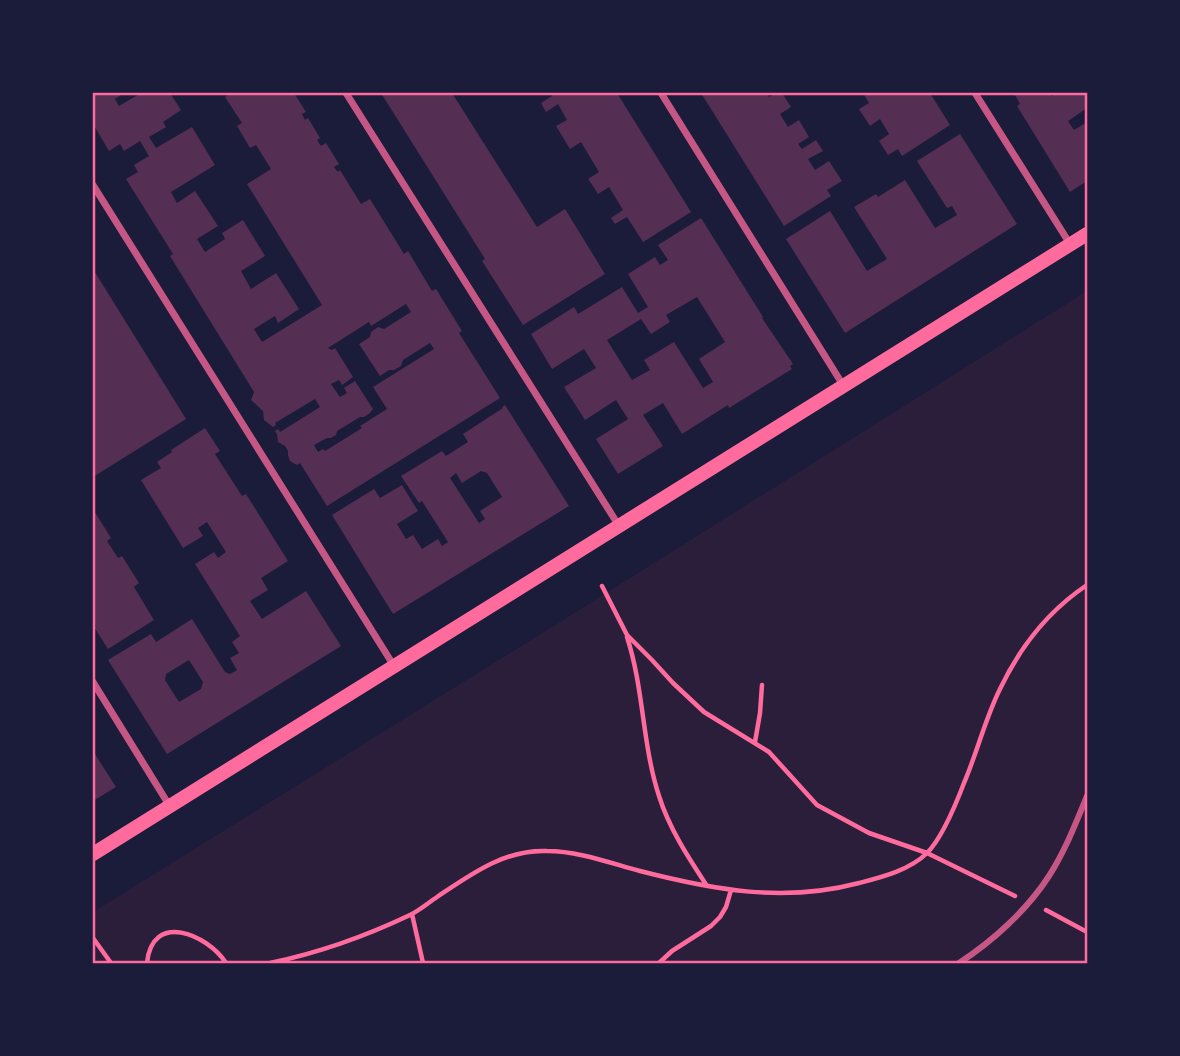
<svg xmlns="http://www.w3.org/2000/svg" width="1180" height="1056" font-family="Lato,sans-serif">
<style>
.green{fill:#2a1e3b}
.building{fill:#542f53;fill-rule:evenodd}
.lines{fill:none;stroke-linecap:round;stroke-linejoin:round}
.path{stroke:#ff6b9d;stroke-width:4.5}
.pedestrian{stroke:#c65784;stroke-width:6}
.minor{stroke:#c65784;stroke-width:7}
.secondary{stroke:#ff6b9d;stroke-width:14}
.neatline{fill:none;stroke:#ff6b9d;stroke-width:2.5}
</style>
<rect width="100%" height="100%" fill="#1b1b3a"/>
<path class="green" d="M1087,291V963H93V912L560,622Z"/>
<path class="building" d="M93,93H124L115,99L119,106L141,93H170L181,110L163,122L166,127L149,137L156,148L192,127L215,165L171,192L177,203L195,191L218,226L197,239L205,252L225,239L222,233L243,220L265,256L241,271L251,289L276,273L299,309L278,323L275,316L254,329L262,342L322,305L247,184L271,169L256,145L250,148L237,126L242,123L225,97L228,95L227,93H288L289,94L294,93L306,112L302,114L305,120L308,118L320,138L317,140L321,146L326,143L339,164L334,167L338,172L340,170L361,204L370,199L404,254L408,251L432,291L436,289L462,331L459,333L500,398L327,506L300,463L297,465L290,461L288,455V451L285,446L278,442L277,434L275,431L278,429L280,432L320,407L315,399L275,423L276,425L273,427L264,420L263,411L251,400L254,392L170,256L173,254L126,179L138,172L134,165L149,156L140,141L124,151L120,144L109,151L93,124ZM406,304L411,312L384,329L378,327L371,332L370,337L359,344L380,376L389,370H394L401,366L403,360L430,343L434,349L373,387L387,409L360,426L362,428L325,451L323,449L318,452L314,445L327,438H331L336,435L337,431L360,417H364L370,413L373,409L355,381L344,388L347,393L340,397L331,384L339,380L342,385L353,377L335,348L332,350L328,348L369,322L371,326Z
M381,93H452L537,227L565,209L605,274L523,325L482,261L485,259Z
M550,93H617L691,212L643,242L627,217L615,224L611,218L623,210L609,187L598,194L593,186L588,179L599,172L581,142L570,149L556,126L567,120L558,104L546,112L541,103L552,96Z
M701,93H767L769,97L776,93H782L791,107L780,114L788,127L799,120L809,137L798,144L802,149L816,140L823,151L808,159L815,170L829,161L842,181L827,190L831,196L784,226Z
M863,93H930L950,125L902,156L898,149L888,155L879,141L889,134L880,119L870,126L859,109L869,103Z
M1014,93H1050L1052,96L1057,93H1087V108L1068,121L1074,130L1087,122V181L1070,192L1017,106L1020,104Z
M960,134L1017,224L845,333L786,239L830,211L867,271L887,259L854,207L876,194L878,197L905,180L935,228L957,215L952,206L947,208L917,161Z
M701,218L763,317L762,318L793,364L790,366L792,369L729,408L728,405L682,434L663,403L643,415L663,446L618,474L596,439L628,419L616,400L585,420L564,387L596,368L584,349L552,369L531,334L574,307L578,314L622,287L638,313L648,307L628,274L655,257L660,265L668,260L658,245ZM697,297L725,342L699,359L713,382L703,388L674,342L644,360L650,370L632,380L607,340L641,319L651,334L670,322L666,315Z
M93,269L186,419L93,477Z
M505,405L569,506L393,614L332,515L374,489L380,498L402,485L418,511L397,524L406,539L413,535L422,549L438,539L442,546L448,542L422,501L419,503L401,476L442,451L446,456L468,442L463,434L503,408L502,407ZM481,471L487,473L502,497L480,511L485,519L479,523L450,478L456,473L462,483Z
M205,428L220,451L215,454L242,496L246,494L288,561L261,578L268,590L250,601L262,619L306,591L341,646L167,754L108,660L151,634L156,642L192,619L225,672L230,674L237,670L230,658L239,653L232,642L240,636L195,564L214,552L218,558L226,552L207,522L198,528L203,536L183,548L141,480L161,468L157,462L172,452L171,450ZM189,660L203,682L201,689L179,702L165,680L166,674Z
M93,509L111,538L107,541L118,558L122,556L139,583L134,587L154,620L108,649L94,627L96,626L93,622Z
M93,751L116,787L93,801Z"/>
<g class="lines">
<path class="path" d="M602,586L627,635L652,660L673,683L704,712L769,752L817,805L869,833L927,853L1015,896
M627,637C644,689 642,744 659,796C669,828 688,857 707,886
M755,742L760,713L762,685
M1046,910L1087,932
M412,914L423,963
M93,938L111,963
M147,963C152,911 207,934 226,963
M270,963C318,953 366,936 410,915C420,910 428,903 437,897C470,875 505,849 547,851C578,851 610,863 640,871C714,890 784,903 859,883C882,877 910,870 927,853C942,838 956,804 964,783C977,753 985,719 1000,689C1020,647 1048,611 1087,585
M659,963L672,951L711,926L720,917L726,907L731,890"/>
<path class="pedestrian" d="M959,963C993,941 1027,910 1049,876C1065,851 1076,823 1087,796"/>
<path class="minor" d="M346,93L619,526
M661,93L843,385
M975,93L1070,244
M93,185L394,666
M93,682L169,805"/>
<path class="secondary" d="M93,854L1087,234"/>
</g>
<rect width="1180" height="1056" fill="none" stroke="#1b1b3a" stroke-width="189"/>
<rect x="94" y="94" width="992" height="868" class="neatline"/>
</svg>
